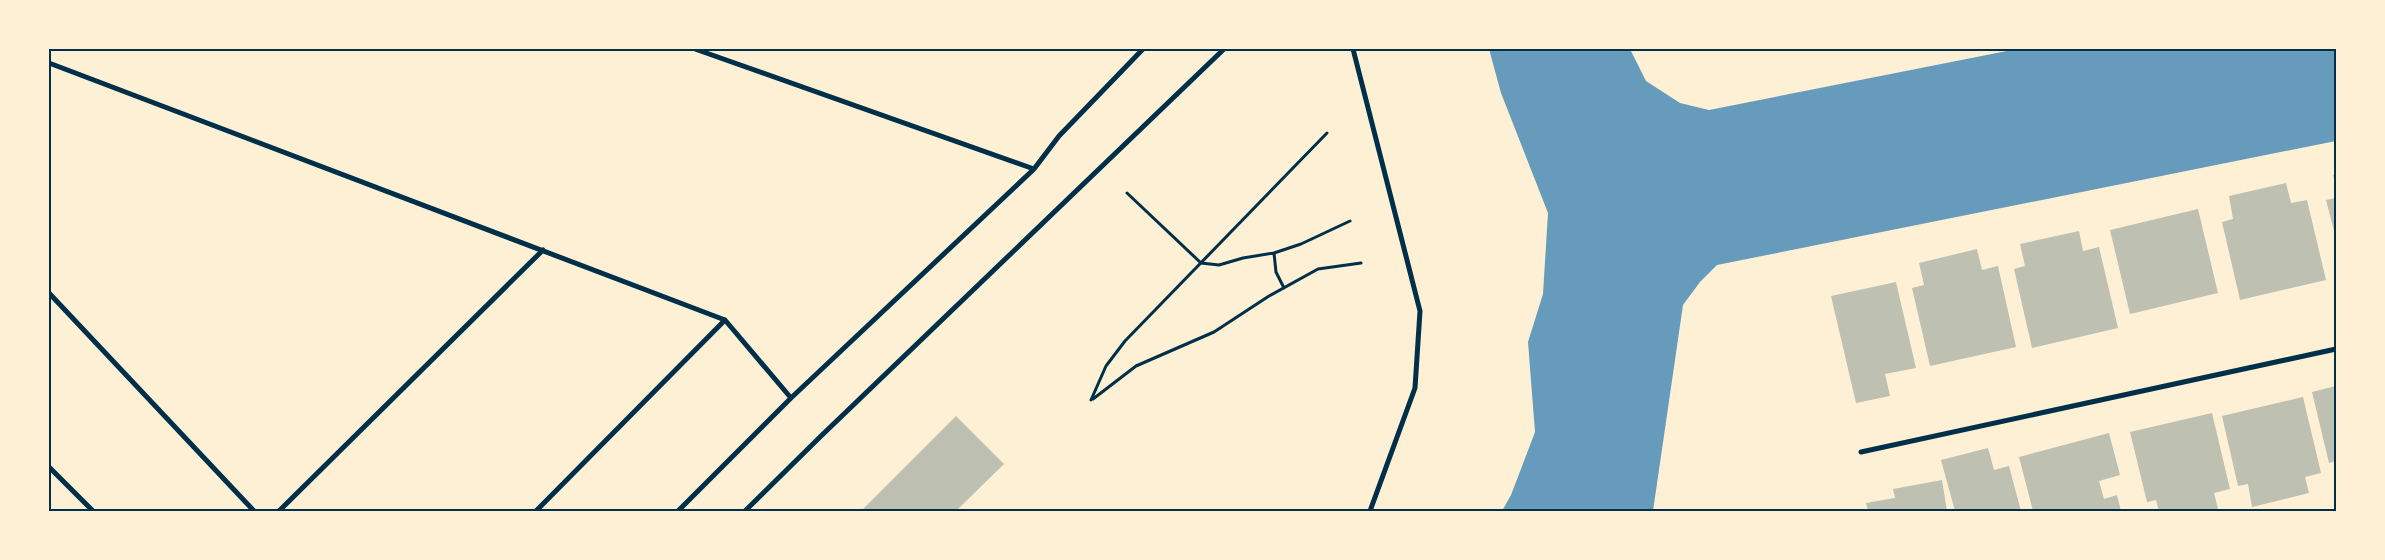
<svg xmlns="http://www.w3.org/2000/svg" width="2385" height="560" font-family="'Archivo Narrow',sans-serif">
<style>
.water{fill:#669bbc}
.building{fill:#bec0b2}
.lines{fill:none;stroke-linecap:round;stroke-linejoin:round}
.path{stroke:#003049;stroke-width:3}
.minor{stroke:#003049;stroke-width:5}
.neatline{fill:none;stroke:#003049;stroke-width:2}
</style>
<rect width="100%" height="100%" fill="#fdf0d5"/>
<path class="water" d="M1489,49H1630L1646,81L1680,103L1709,110L2017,49H2336V141L1717,265L1700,282L1683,305L1653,511H1502L1511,495L1535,432L1528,342L1543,294L1548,213L1501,93Z"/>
<path class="building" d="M2336,174V187L2333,175Z
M2286,183L2291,203L2307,200L2326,280L2240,300L2222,222L2233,219L2229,196Z
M2336,198V239L2326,200Z
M2198,209L2218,293L2130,314L2110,230Z
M2079,231L2083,251L2099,247L2118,328L2032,348L2014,269L2025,266L2020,244Z
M1977,249L1982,270L1998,266L2016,347L1930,366L1912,288L1924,285L1919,263Z
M1896,282L1916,368L1885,374L1890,396L1856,403L1831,296Z
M2336,386V461L2329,463L2312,392Z
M2303,397L2321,473L2305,477L2309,493L2252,507L2248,484L2238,486L2222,416Z
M2212,413L2230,489L2214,493L2218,509L2159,511L2156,500L2147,502L2130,432Z
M956,416L1004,464L956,511H861Z
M2109,433L2120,475L2099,481L2104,499L2117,495L2121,511H2033L2019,457Z
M1988,448L1994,470L2009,466L2021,511H1955L1941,460Z
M1942,480L1947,511H1868L1866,503L1895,498L1893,489Z"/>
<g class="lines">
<path class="path" d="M1127,193L1201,263L1219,265L1243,258L1274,253L1301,244L1350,221
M1274,253L1276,272L1284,288
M1093,399L1136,366L1214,332L1269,296L1318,269L1361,263
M1091,400L1106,366L1125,341L1327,133"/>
<path class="minor" d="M695,49L1034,169
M1353,49L1420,311L1415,388L1370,511
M49,63L725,320L791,398
M49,293L254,511
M1861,452L2336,349
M49,467L93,511
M279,511L543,250
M536,511L725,320
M678,511L791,398L1034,169L1059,136L1143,49
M745,511L820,437L1224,49"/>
</g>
<rect width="2385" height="560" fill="none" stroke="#fdf0d5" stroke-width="100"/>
<rect x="50" y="50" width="2285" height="460" class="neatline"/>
</svg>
